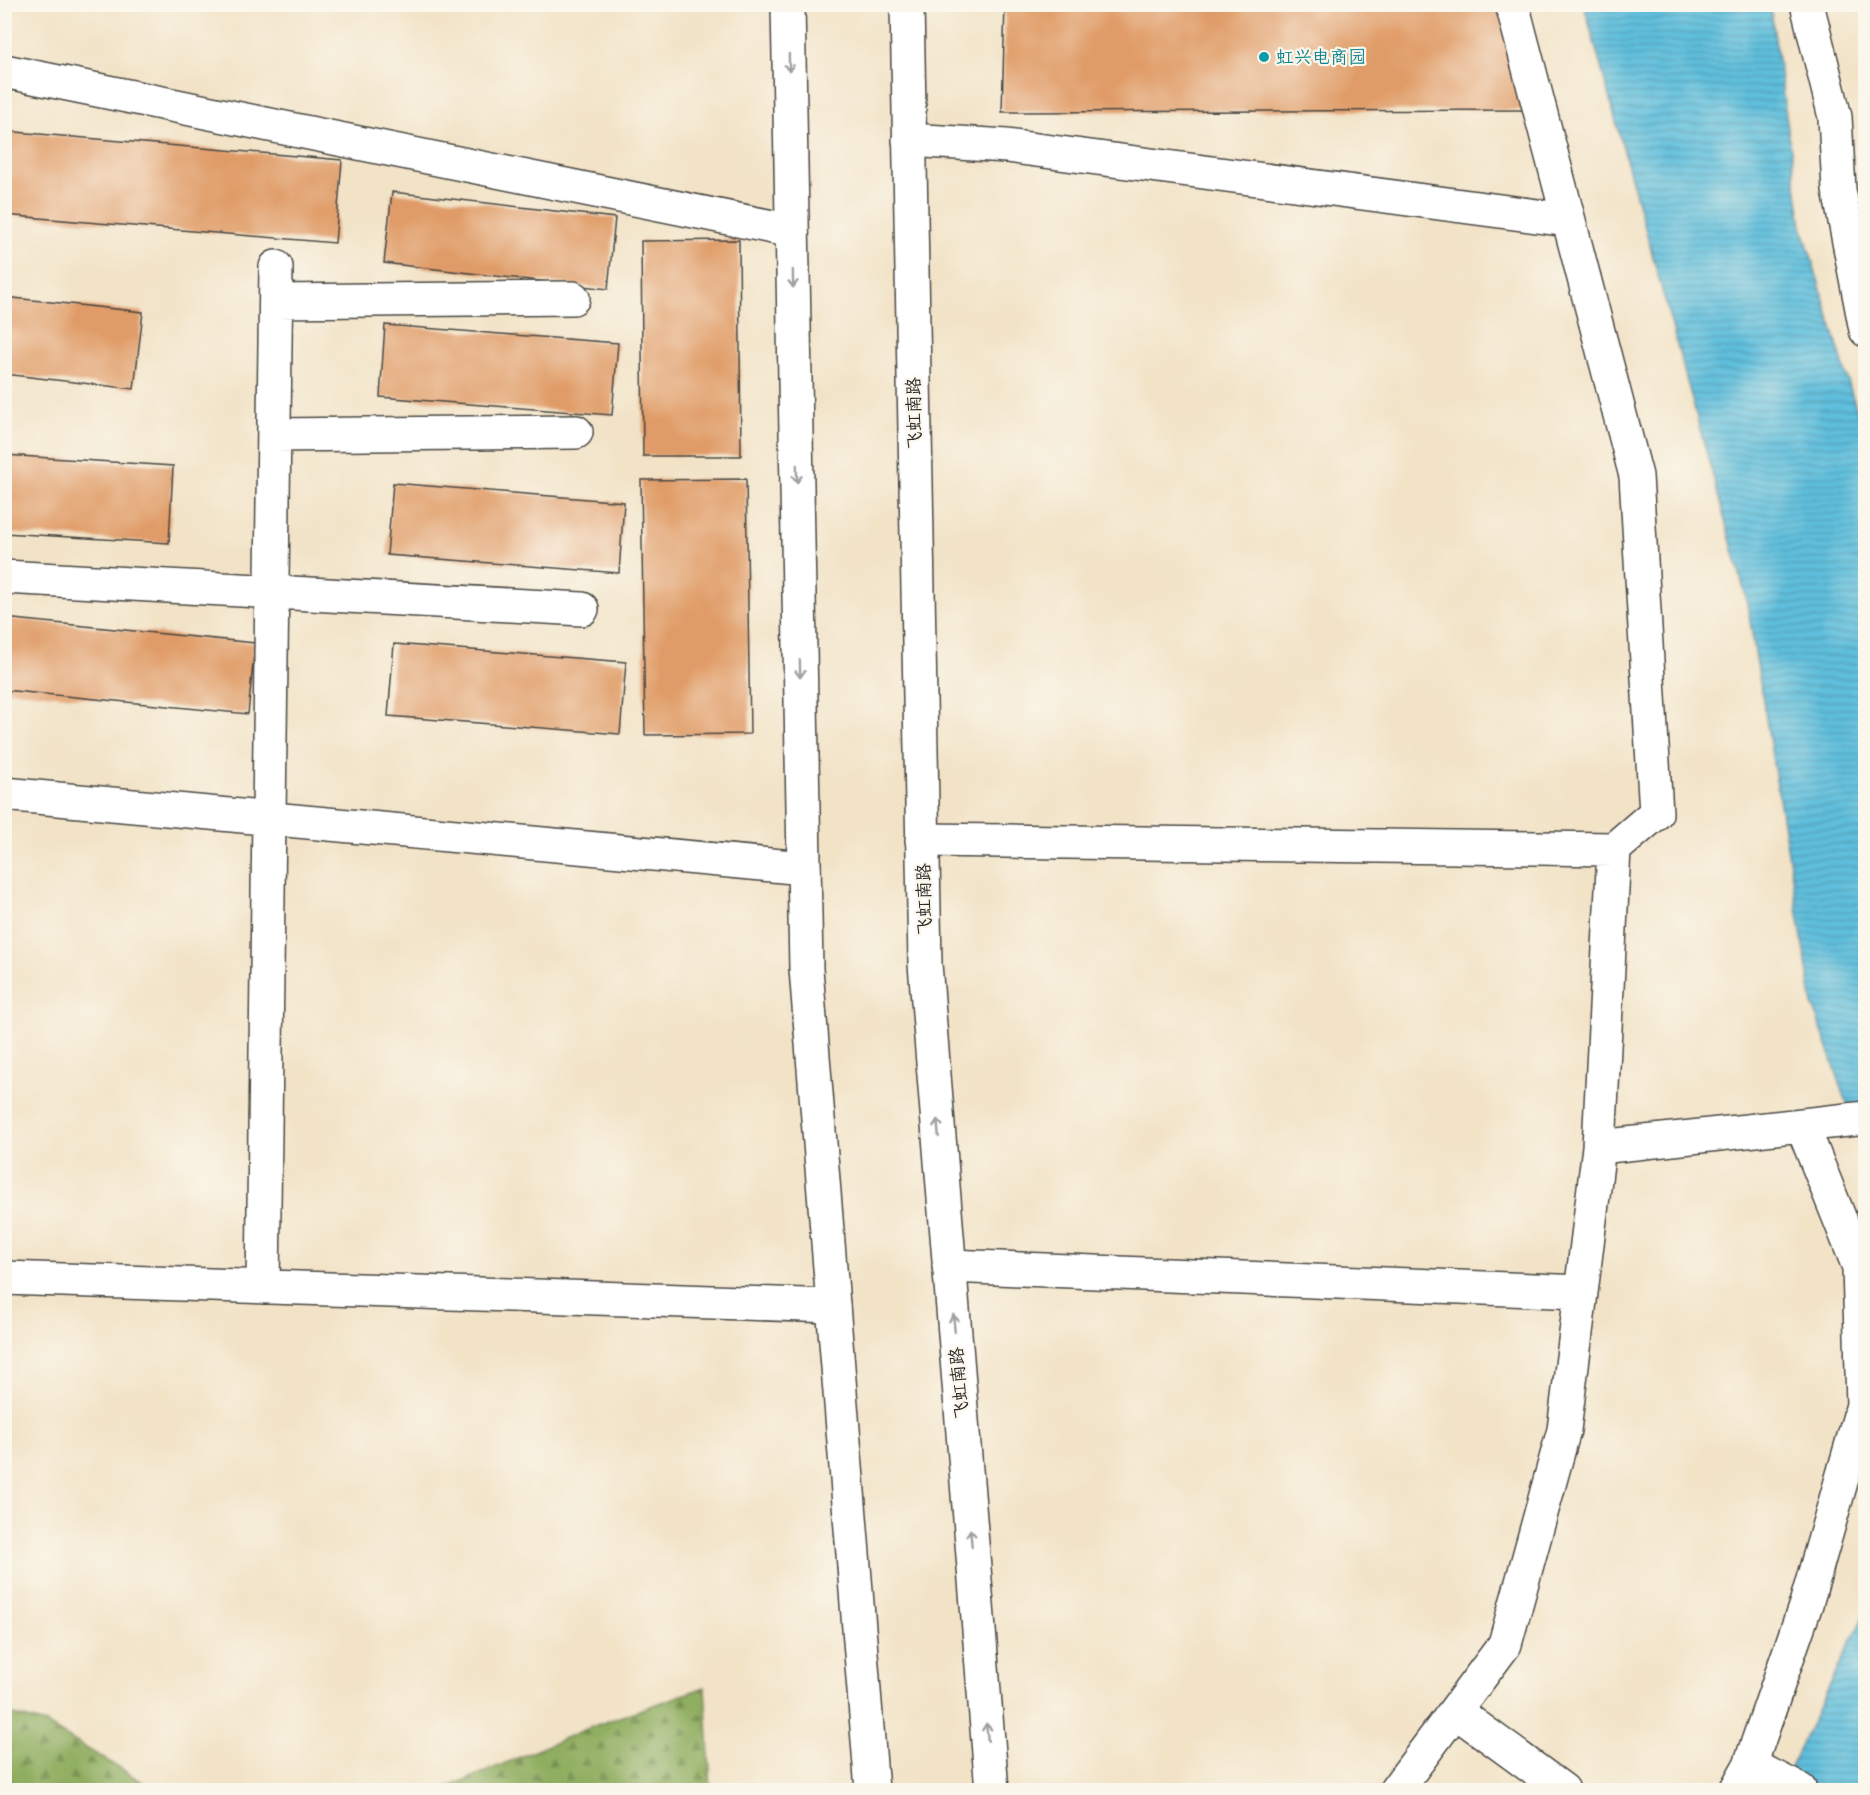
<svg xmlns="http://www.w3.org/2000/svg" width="1870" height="1795" font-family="'Shantell Sans','LXGW WenKai TC',sans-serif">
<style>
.forest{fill:url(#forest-firs);stroke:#5e6c46;stroke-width:1.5}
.water{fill:url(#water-rules);stroke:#457584;stroke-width:1.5}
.building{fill:#e09c67}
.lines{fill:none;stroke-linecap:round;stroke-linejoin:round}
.minor-casing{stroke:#494742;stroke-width:36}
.major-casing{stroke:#494742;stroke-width:36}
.minor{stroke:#fff;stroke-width:33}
.major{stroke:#fff;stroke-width:33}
.oneway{stroke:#a0a0a0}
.culture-dot{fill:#0f9aa8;stroke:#fbf7ec;stroke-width:2}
.labels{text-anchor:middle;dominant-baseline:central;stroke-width:4.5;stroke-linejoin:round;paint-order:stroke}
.culture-label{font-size:18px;fill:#0d838f;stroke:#fbf7ec;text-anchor:start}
.street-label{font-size:18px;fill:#2b2b2b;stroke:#fbf7ec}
</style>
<defs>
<pattern id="forest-firs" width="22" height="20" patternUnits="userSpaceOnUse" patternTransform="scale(1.5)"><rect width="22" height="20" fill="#90ae61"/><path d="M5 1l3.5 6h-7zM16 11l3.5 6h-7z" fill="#768e50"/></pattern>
<pattern id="water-rules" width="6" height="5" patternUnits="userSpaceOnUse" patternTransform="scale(1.5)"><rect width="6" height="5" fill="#5fbfdd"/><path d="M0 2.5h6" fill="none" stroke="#4f9bb3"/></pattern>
</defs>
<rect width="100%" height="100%" fill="#fbf7ec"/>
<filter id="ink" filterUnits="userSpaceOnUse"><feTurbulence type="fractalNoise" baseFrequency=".0167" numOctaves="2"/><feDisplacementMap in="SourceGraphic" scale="12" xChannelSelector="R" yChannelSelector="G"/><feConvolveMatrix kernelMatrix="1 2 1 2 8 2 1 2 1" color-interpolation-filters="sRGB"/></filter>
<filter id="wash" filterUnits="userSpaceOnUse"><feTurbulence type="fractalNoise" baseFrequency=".008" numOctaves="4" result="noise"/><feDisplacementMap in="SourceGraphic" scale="24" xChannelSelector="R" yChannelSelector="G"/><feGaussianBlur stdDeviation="1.35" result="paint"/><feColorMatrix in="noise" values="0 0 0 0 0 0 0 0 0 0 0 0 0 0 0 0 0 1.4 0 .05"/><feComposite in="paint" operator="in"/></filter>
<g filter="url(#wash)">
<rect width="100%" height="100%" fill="#f2e3c7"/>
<path class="forest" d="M705,1687L711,1790H442L591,1727Z
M5,1713L46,1724L156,1790H5Z"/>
<path class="water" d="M1770,4L1802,226L1865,438V1155L1813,1005L1746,597L1584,5Z
M1865,1613V1790H1779Z"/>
<g id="blocks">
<path class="building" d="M1005,4H1511L1539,110L1002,112Z
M4,131L342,160L335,243L4,215Z
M392,192L615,218L608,289L384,263Z
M739,240L741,456H643L641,241Z
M4,297L143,312L134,389L4,374Z
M385,325L618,343L612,415L380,397Z
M4,455L173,466L169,543L4,533Z
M746,479L750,734L645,735L641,480Z
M393,483L624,502L619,573L387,555Z
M4,618L255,643L248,714L4,690Z
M394,644L626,662L620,734L388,716Z"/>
</g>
</g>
<g filter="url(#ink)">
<use href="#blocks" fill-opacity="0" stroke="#494742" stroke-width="1.5"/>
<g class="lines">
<g class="minor-casing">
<path id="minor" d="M1512,4L1636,476L1656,813L1614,849
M1807,4L1835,117L1839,190L1866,330
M4,71L792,231
M909,140L1007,146L1568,220
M276,301L573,298
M274,435L576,432
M4,577L582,609
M4,794L804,868
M922,840L1614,849L1599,1147L1564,1430L1505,1644L1396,1790
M1599,1147L1866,1118
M949,1266L1581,1292
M4,1278L833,1306
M263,1287L276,267
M1455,1711L1563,1790
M1750,1765L1800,1790
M1736,1790L1750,1765L1806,1604L1863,1405L1859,1267L1802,1125"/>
</g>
<g class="major-casing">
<path id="major" d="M788,4L806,969L872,1790
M907,4L925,964L992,1790"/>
</g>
<use href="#minor" class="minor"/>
<use href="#major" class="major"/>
</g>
<defs><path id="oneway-shaft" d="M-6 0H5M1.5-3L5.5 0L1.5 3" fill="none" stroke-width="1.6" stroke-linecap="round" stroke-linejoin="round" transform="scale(1.5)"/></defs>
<g class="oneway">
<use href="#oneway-shaft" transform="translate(789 63) rotate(89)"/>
<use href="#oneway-shaft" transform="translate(793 279) rotate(89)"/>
<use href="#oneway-shaft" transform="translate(797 474) rotate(89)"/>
<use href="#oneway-shaft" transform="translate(800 669) rotate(89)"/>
<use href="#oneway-shaft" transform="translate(938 1128) rotate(-95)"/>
<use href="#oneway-shaft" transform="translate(954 1323) rotate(-95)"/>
<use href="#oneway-shaft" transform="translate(971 1538) rotate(-95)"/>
<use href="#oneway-shaft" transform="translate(987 1732) rotate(-95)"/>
</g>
</g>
<circle class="culture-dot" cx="1264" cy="57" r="6"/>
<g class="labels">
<g class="culture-label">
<text x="1276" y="57">虹兴电商园</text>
</g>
<g class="street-label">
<text transform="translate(914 413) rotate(-91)">飞虹南路</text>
<text transform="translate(924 899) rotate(-91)">飞虹南路</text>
<text transform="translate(959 1383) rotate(-95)">飞虹南路</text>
</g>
</g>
<rect width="1870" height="1795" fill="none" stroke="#fbf7ec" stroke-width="24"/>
</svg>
